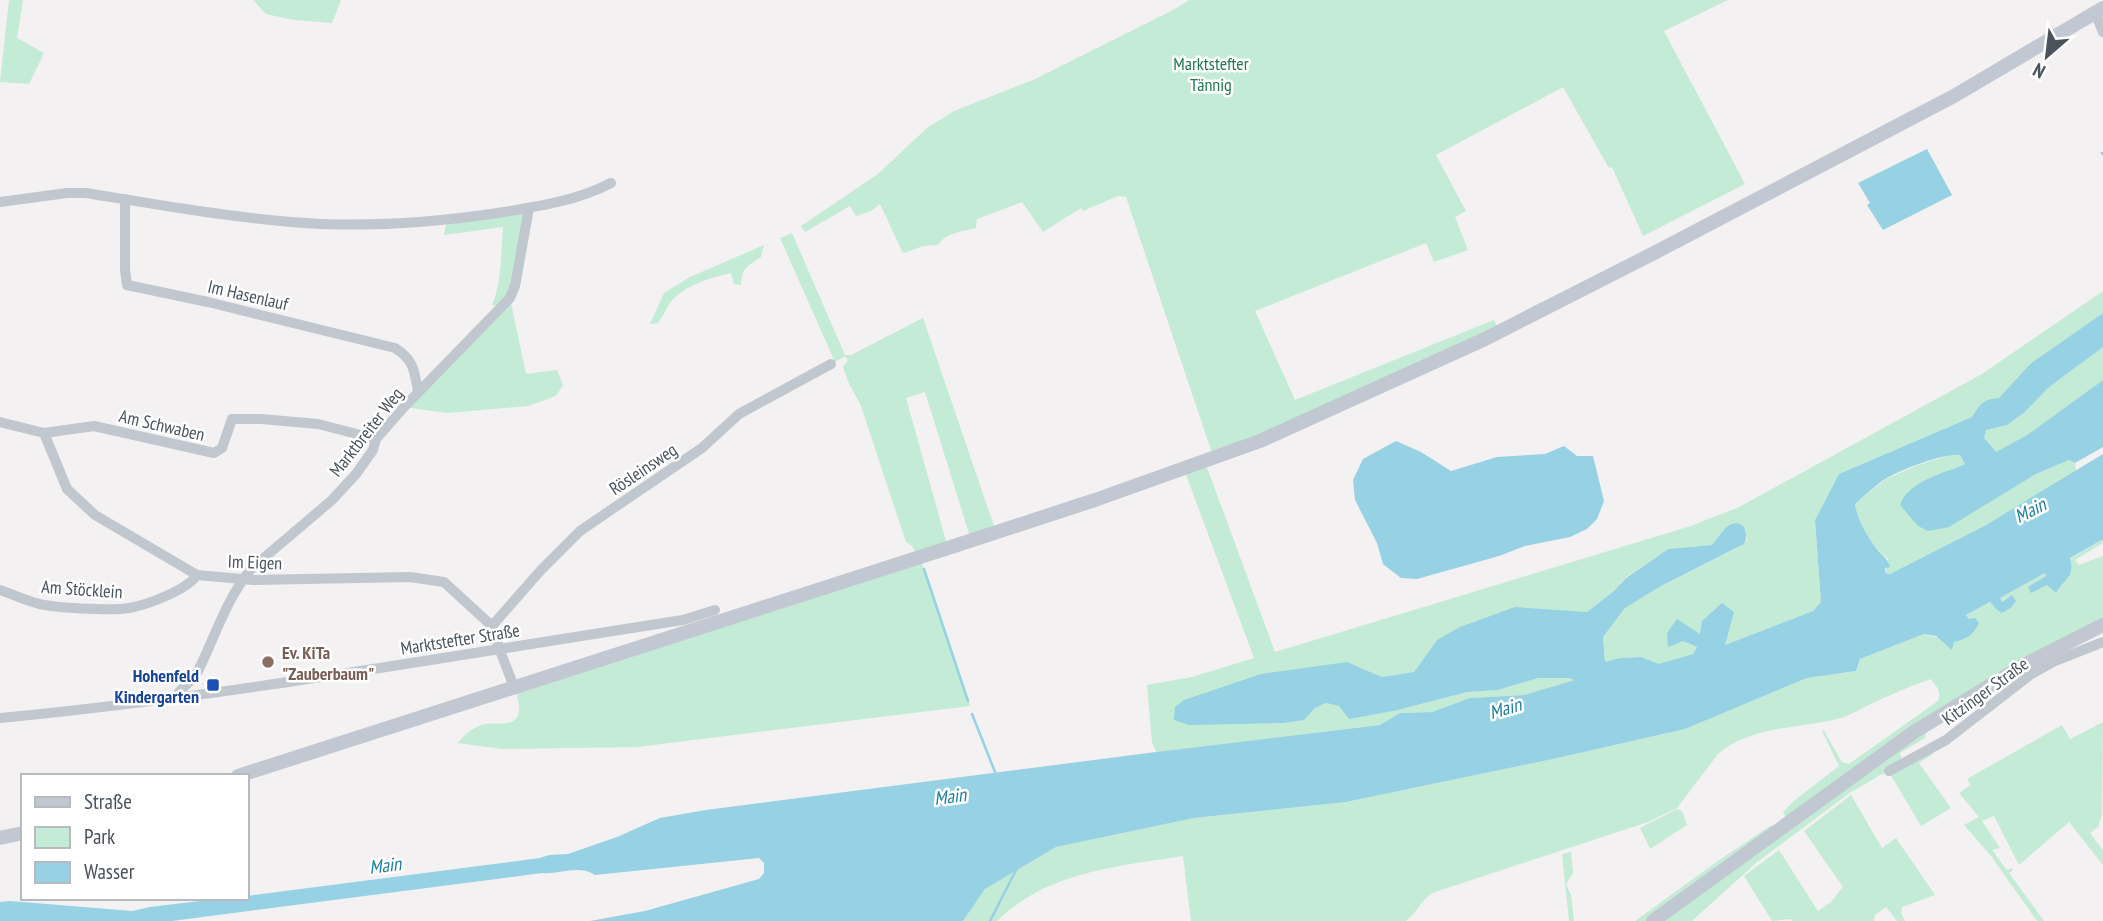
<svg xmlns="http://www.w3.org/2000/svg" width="2103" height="921" font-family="'PT Sans Narrow',sans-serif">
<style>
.green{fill:#c4ebd5}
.water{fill:#96d1e4}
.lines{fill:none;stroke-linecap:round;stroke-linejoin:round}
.stream{stroke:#96d1e4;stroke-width:2.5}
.street{stroke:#c0c7ce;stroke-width:10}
.secondary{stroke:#c1c8d2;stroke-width:14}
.education-dot{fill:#8d6e63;stroke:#fff;stroke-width:2.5}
.transit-dot{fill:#1a4fb4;stroke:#fff;stroke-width:2.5}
.labels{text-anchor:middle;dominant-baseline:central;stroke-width:5;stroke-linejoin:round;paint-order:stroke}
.park-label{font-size:18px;fill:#217850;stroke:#fff}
.street-label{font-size:18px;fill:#4a535c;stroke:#fff}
.education-label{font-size:18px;font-weight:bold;fill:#785e54;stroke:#fff;text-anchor:start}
.transit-label{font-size:18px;font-weight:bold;fill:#164399;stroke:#fff;text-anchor:end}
.water-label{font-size:19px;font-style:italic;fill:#1b7e9f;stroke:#fff}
</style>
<rect width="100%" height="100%" fill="#f3f1f1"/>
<path class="green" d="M9,0H23L17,38L44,53L29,84L0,82Z
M253,0H341L332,23L294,20L266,14Z
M1189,0H1728L1664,31L1745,184L1643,236L1612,167L1609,168L1563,87L1436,155L1466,211L1455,217L1468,250L1434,262L1426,243L1255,311L1295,400L1494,320L1497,326L1541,302L1542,310L1214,459L1126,197L1118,196L1083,211L1081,208L1043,232L1022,202L977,219L976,228C962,232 946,232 938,245L923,246L904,253L902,251L880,204L871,211L856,216L850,206L805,232L801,226L878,174L927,128L954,111L1035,79L1175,9Z
M529,208L510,298L526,374L557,370L563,385L556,396L528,406L447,413L404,407L503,306L492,305C502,282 501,252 503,227L444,235L447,220Z
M792,233L845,355H851L923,318L996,532L971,540L925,392L906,398L948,548L919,558L924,569L970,706L637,747L502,749L458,743C464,734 474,727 485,724C492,723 500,724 507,723C525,721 519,699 514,687L918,557L912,546L906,542L861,406L848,381L843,367L848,360L845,356L835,362L780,238Z
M764,245L761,257C748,266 742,267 741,285L734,284L731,273C710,278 684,285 670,303C665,310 663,317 658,323L650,324L664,293L690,277Z
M2103,291V313L2030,364L1999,398C1983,399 1980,404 1972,417L1839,474L1815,520L1821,602L1813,611L1725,645L1700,634L1683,641L1697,647L1693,654L1659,665L1641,657L1620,658L1605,662L1603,637L1625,608L1661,586L1739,547L1747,540L1746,529L1712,545L1668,549L1626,577L1614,591L1587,612L1556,611L1437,640L1414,672L1382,677L1347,662L1304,720L1315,708L1326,703L1339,706L1398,710L1467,692L1498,690L1538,678H1568L1577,680L1524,695L1470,698L1432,712L1400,713L1380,725L1156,752L1152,742L1147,685L1192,677L1254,658L1184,469L1205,462L1275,652L1691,526L1739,507L1982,374Z
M2103,347V380L2027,435L1996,452L1983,438L1986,430L2007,425L2025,412L2048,388Z
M1953,454L1960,455L1965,464L1913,487L1948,527L2036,474L2069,460L2075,463L2076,471L1986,525L1890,574L1885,573L1888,559C1871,546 1859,525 1855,504L1886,479L1918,465Z
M2101,539L2103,543L2075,560L2079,565L2103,556V623L2018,664L1787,819L1783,812L1795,800L1839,766L1822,731H1824L1842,762L1849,764L1938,701C1942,690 1936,687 1931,679C1910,686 1890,695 1871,704C1861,708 1852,715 1841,718C1801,729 1751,725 1718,754L1677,808L1648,822L1432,893C1421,901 1416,913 1406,921H1191L1183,856C1115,867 1049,871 997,921H963L985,889L1056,847L1194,818L1346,802L1553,759L1685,729L1807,678L1856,671L1860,659L1924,634L1954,642L1969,619L1966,615L1991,602L1997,610L2002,613L2011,608L2016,601L2012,595L2001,602L2000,598L2045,573L2047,576L2030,592L2047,585L2070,559Z
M2103,722L2102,814L2098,827L2090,833L2103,850V865L2069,822L2019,865L1994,816L1982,821L2000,848L1992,850L2006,869L2009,870L2011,868L2013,870L2009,873L2044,921H2037L1991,856L1964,825L1979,817L1959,793L1971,785L1967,779L2062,725L2070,739Z
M1926,731L1925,738L1900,753L1903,762L1851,792L1756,863L1692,921H1656Z
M1930,750L1933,754L1919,763L1951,808L1921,826L1889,772Z
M1851,795L1882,848L1896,838L1935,895L1902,907L1901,913L1905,921H1897L1886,907L1875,915L1874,921H1792L1791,919L1772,921L1744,876L1779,850L1818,911L1831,902L1843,887L1804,831Z
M1677,809L1682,811L1687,825L1650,849L1640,828Z
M1770,826L1776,827L1650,921H1635L1718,861Z
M1571,852L1573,873L1566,884L1571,895L1574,921H1569L1562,854Z"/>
<path class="water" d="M1927,149L1952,195L1883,230L1867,205L1870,203L1858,183Z
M2103,313V347L2048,388L2025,412L2007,425L1986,430L1984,438L1996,452L2027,435L2103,380V447L2075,463L2069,460L2036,474L1949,527L1928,531L1918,526L1900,505C1908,481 1943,474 1965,464L1960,455C1943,453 1901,470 1885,479C1875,486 1864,496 1855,504C1858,521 1866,534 1876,548C1881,555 1887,557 1890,567L1885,568V573L1890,574L1986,525L2103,454V541L2101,540L2070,558C2075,578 2065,577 2056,593L2047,585L2031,593L2028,587L2046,576L2045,573L2000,598L2002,602L2012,595L2016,601L2011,608L2002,613L1997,610L1990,602L1966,615L1969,619L1975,618L1979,623C1973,635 1967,639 1954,642L1952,650L1936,636L1924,634L1860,659L1856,671L1807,678L1685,729L1553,759L1346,802L1194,818L1056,847L985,889L963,921H590L645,911L759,879L764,873V863L759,858L595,875C578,864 559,875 542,873L172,921H0V902L10,901L132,911L150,907L225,898H247V896L540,858L549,855L568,854L617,837L660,818L706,810L1156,752L1380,725L1400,713L1432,712L1470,698L1524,695L1575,680L1568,678H1538L1498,690L1467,692L1398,710L1349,719L1339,706L1326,703L1315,708L1304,720L1283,723L1189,725L1174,720L1175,707L1184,700L1261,674L1347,662L1382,677L1414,672L1437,640L1460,627L1515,607L1587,612L1614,591L1626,578L1668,549L1712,545C1717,539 1722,531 1728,526C1741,517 1751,531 1744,544L1661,586L1625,608L1603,637L1605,662L1620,658L1641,657L1659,664L1693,654L1697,647L1683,641L1668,647L1667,633L1677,619L1700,634L1702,621L1722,603L1734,612L1725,645L1813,611L1821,602L1815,520L1839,474L1972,417C1980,404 1983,399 1999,398L2030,364Z
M1396,441L1421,452L1451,471L1497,457L1545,454L1564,446L1577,456H1593L1604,501L1597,519L1587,529L1570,537L1525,546L1499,556L1417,579L1401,578L1383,564L1377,543L1355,500L1353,480L1363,459Z"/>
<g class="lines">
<path class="stream" d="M2102,153L2103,154
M924,569L968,701
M972,714L995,772
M990,921L1017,868"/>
<path class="street" d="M2095,13L2103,32
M125,199V270L127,285L208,302L395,348C414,360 414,370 418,391
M0,202L67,193H86C154,204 222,216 291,222C359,228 430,223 498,213C535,207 577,201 611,183
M0,422L44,433L67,489L95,515L197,575L253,580L410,577L444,582L492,626L499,648L514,687
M44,433L94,426L214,453L222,448L232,419H261L318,424L376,439
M0,590C12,594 24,600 36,603C51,608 113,611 129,608C147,605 187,590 197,575
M492,626L541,570L580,531L702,448L739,414L831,364
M176,696C182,687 193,681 198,671C215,637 227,597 252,568L332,500L356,474L373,450L376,439L404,407L510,298L515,286L529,208
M0,718C229,696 456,655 683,620L715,610
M1889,771L1946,740L2030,675L2055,661L2103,642"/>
<path class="secondary" d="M238,776L948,548L1095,500L1260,441L1485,339L1656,252L1954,96L2103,8
M0,838L23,833
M1653,921L1914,732L2022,666L2103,625"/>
</g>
<circle class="education-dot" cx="268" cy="662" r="7"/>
<rect class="transit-dot" x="206" y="678" width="14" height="14" rx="3.5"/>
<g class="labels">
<g class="park-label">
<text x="1211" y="63">Marktstefter<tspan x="1211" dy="21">Tännig</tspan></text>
</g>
<g class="street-label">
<text transform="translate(248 295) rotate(13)">Im Hasenlauf</text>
<text transform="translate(162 425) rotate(13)">Am Schwaben</text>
<text transform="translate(366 432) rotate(-52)">Marktbreiter Weg</text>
<text transform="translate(643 469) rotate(-34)">Rösleinsweg</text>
<text transform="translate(255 562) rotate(2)">Im Eigen</text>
<text transform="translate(82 589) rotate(4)">Am Stöcklein</text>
<text transform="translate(460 639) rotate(-9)">Marktstefter Straße</text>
<text transform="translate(1985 691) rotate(-36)">Kitzinger Straße</text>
</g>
<g class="education-label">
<text x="282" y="652">Ev. KiTa<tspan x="282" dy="21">"Zauberbaum"</tspan></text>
</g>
<g class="transit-label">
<text x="199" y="675">Hohenfeld<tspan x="199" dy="21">Kindergarten</tspan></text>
</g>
<g class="water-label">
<text transform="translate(2030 510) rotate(-27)">Main</text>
<text transform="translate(1505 708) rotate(-16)">Main</text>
<text transform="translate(950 796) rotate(-7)">Main</text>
<text transform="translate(385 865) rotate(-7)">Main</text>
</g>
</g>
<rect x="21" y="774" width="228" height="126" fill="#ffffff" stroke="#b7babe" stroke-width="2"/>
<rect x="35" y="797" width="35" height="10" fill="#c1c8d2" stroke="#b7babe" stroke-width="2"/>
<text x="84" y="809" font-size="21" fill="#4a535c">Straße</text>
<rect x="35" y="827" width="35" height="21" fill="#c4ebd5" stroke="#b7babe" stroke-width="2"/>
<text x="84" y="844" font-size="21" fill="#4a535c">Park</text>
<rect x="35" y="862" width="35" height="21" fill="#96d1e4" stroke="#b7babe" stroke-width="2"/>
<text x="84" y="879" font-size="21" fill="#4a535c">Wasser</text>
<g transform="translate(2047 56) rotate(208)" stroke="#ffffff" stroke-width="5" paint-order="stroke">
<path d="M0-5L12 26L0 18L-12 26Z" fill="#4a535c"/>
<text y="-10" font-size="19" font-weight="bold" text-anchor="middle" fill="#4a535c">N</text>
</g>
</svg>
